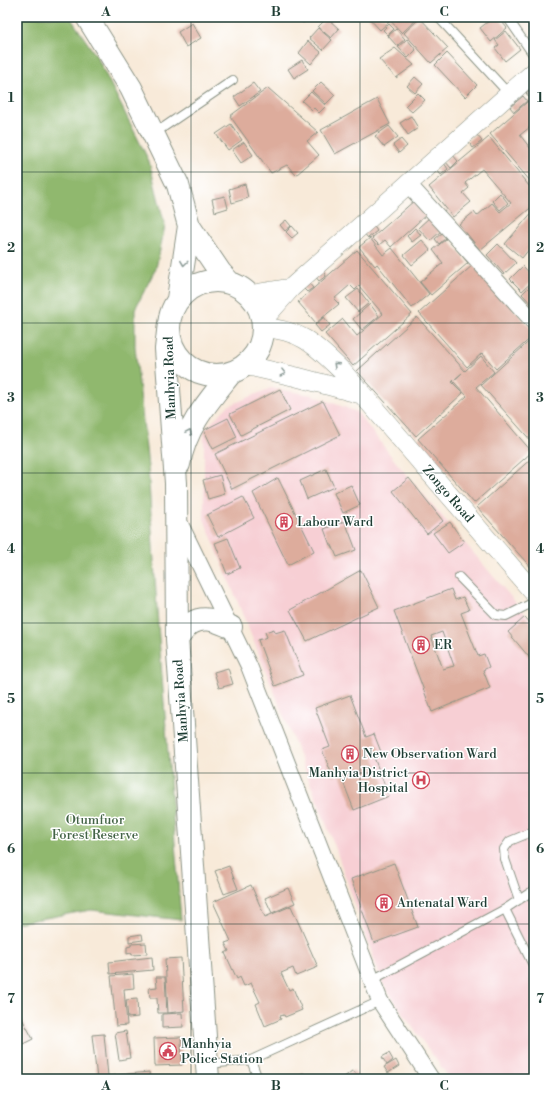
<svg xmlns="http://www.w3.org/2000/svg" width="551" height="1096" font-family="'Libre Bodoni',serif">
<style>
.built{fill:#f7cfd4}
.forest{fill:#90b86e;stroke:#587a51}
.building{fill:#ddac9c;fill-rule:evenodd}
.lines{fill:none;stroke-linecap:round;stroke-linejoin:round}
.service-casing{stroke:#8c9486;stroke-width:10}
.minor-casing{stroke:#8c9486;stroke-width:18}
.tertiary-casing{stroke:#8c9486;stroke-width:20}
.secondary-casing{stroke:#8c9486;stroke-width:24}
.service{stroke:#fff;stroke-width:8}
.minor{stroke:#fff;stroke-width:16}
.tertiary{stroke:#fff;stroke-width:19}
.secondary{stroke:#fff;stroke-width:22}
.oneway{stroke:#8f9e9a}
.grid{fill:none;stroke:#1f3d34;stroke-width:1;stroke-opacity:0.55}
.labels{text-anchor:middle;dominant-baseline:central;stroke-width:3;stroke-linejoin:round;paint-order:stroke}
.street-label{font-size:13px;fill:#1f3d34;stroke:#fff}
.poi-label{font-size:13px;fill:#1f3d34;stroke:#fff;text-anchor:start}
.park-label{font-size:13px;fill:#446447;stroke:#fff}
.neatline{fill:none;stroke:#1f3d34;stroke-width:1.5}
.grid-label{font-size:13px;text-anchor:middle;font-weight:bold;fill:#1f3d34}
</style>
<rect width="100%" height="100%" fill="#fff"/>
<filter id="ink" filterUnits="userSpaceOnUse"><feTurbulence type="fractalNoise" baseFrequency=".025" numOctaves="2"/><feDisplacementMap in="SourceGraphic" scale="8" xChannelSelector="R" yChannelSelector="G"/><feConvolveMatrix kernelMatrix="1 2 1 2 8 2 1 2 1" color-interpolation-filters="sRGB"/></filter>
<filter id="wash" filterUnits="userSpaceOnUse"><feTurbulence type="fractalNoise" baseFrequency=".012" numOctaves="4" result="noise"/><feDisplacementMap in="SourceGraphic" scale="16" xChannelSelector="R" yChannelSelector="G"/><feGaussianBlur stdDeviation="0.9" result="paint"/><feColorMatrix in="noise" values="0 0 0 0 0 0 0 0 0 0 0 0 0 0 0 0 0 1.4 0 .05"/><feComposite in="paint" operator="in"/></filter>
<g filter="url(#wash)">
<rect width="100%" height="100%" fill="#f8ead9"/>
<path class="built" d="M271,388L312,395L357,412L395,461L534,624V1079H450L408,1021L382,982L334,844L284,716L204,519V430L228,406Z"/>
<path class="forest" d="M17,17H70L97,57L149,161L165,226L156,268L135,309V347L148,467L158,625L181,920L91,910L17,923Z"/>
<g id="blocks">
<path class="building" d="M298,17H310L303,23Z
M368,17H384L389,22L380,30Z
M387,17H419L402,33Z
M494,17H498L507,28L491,42L480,28Z
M327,18L339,29L331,38L318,27Z
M420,18L448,48L431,63L404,33Z
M192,23L201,38L186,47L178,32Z
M389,24L394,29L388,35L383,30Z
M318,28L332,40L323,50L309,38Z
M396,29L405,39L397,46L388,36Z
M506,31L520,49L505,61L495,48L499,45L495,40Z
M407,39L416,50L408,58L398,47Z
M308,41L321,52L311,64L299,53Z
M395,48L414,65L396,78L379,59Z
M447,53L477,85L465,97L435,65Z
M302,60L308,69L294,78L288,69Z
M415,77L423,84L415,93L407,86Z
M321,82L335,95L326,104L312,91Z
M253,83L260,92L240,106L234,97Z
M268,88L318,132L307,141L319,155L296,175L287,165L271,173L230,116Z
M531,89L534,92V95L530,98L526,93Z
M311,92L326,106L319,113L314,108L312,110L302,101Z
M418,93L425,100L412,112L405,106Z
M523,96L527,101L514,112L510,107Z
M534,96V124L520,135L534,153V180L531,182L490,134Z
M377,99L390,124L335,154L321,130Z
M411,116L418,128L408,135L400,123Z
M231,124L242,140L228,150L216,134Z
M389,126L398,137L384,147L375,136Z
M476,134L482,141L473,148L468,141Z
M489,137L534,192V205L480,250L459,224L474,212L477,216L492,203L500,212L511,203L482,169L465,183L469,188L463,193L471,202L453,217L429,187Z
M401,139L407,146L399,153L393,145Z
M244,142L253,155L241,163L232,150Z
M452,154L458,161L451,168L445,161Z
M444,163L448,169L441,175L436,169Z
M245,184L248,198L232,203L229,189Z
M500,193L508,203L500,210L492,201Z
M225,196L228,208L215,212L212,199Z
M415,200L427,214L391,247L385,240L379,245L372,238Z
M534,210V243L522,258L505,244Z
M430,217L442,230L430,241L418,228Z
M286,220L291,226L285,231L280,225Z
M373,225L377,231L368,238L363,232Z
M292,226L298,233L292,238L286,232Z
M415,228L421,235L412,242L407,236Z
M443,232L447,237L439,244L435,239Z
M370,238L383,255L392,248L429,294L412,308L377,264L375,266L359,247Z
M447,238L468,263L431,295L420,282L443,263L433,250Z
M422,240L430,250L412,265L404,255Z
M498,244L516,263L504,274L487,255Z
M357,250L412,314L353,366L325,334L343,319L357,336L383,314L359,286L355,290L350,285L334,299L339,304L316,323L298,302Z
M474,264L534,332V335L496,369L482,353L467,367L419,313Z
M523,266L534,278V280L522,291L510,279Z
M323,271L326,276L319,281L315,276Z
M308,282L313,288L307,292L302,287Z
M534,282V307L522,294Z
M358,289L369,303L358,312L346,298Z
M370,304L379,316L362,330L353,319Z
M324,317L330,325L321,332L315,325Z
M417,317L465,371L481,356L494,372L476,387L532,452L474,503L418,439L467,396L453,381L462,373L452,382L463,393L416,436L357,371Z
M534,337V444L481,385Z
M280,389L290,410L241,435L230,414Z
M323,401L340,435L232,489L215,454Z
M228,418L237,437L213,449L204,430Z
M533,457L534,459V571L477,507Z
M326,469L334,487L307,499L300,481Z
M220,475L225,494L208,499L203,480Z
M278,478L314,551L288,565L253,493Z
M409,478L443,521L427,534L393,491Z
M351,485L360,505L343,513L334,493Z
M243,497L254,518L218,537L207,515Z
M345,521L356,550L337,557L332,545H330L324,529Z
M450,522L464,542L448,553L433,533Z
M228,538L240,568L227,574L215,543Z
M361,570L379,607L307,641L290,610Z
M451,589L455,600L463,597L469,610L461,613L478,656L484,654L489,667L483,670L490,688L432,712L394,611ZM442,632L454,666L443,669L431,636Z
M525,617L534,627V663L508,632Z
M274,629L275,633L285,630L303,675L275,686L258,640L267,637L265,632Z
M228,668L233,684L219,688L214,672Z
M350,695L366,737L374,734L381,752L373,755L389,796L354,810L340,774L333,777L322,750L330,747L315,708Z
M394,863L418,927L374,943L351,879Z
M229,866L238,889L224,894L215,871Z
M251,885L265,917L291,906L318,967L296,976L293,968L281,973L289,990L293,988L302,1010L285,1017L284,1015L280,1016L281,1019L265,1026L256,1004L260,1002L251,983L244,986L240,977L237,979L225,953L229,951L225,943L231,941L213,902Z
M288,888L295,903L272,913L265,898Z
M142,934L143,940L129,942V936Z
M146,943L147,954L132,955L131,953L127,954V947L131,946V944Z
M152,957L153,970L110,974L109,962Z
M181,958L184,1011L168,1013L165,959Z
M133,974L134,988L124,989L127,1025L116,1026L111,976Z
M156,977H165L167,1013H158L157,998H150L149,988L157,987Z
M137,999L138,1017L128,1018L126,1000Z
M19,1013L33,1039L17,1047V1014Z
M182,1013L183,1027L162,1028V1014Z
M126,1031L130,1058L119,1060L115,1033Z
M104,1034L108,1076L149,1072L150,1079H97L92,1035Z
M181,1037L182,1065L155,1066L154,1038Z
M389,1053L393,1060L387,1065L382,1057Z
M396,1060L399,1066L388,1073L384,1067Z
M353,1070L360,1079H342Z
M303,1073L307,1079H295Z"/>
</g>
</g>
<g filter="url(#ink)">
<use href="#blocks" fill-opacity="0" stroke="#8c9486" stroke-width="1"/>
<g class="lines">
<g class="service-casing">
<path id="service" d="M438,17L509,94
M507,17L534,56
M155,133L233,80
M459,577L496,615L506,616L534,602
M519,900L505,859L504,849L510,841L534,831
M505,909L534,967
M372,980L505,909L534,890
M251,1060L258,1079
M208,1064L251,1060L380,1001"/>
</g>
<g class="minor-casing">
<path id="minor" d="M408,184L534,322
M178,520L249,666L380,1001L431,1079"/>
</g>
<g class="tertiary-casing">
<path id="tertiary" d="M249,295L291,288
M262,321L291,288L534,72
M263,328C301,329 316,346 342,371L534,593
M245,365L297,377L361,394"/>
</g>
<g class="secondary-casing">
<path id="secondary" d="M87,17L131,88L178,185L189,226L178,299
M189,226L220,272L230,283
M169 328a47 47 0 1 1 94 0a47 47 0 1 1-94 0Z
M169,323L166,349L176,483L177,639L208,1079
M179,464C186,426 208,402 231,373
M177,639C181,634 186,626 192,623C205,615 218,622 231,627"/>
</g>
<use href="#service" class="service"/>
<use href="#minor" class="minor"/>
<use href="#tertiary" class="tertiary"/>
<use href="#secondary" class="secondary"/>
</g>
<defs><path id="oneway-chevron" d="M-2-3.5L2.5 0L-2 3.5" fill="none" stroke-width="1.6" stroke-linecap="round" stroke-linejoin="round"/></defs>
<g class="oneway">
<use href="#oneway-chevron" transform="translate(184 263) rotate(97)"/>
<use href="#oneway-chevron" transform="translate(336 365) rotate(-136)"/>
<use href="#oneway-chevron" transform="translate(283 373) rotate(14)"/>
<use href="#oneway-chevron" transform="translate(189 432) rotate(-66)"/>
</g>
</g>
<path class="grid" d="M191,17V1079M360,17V1079M17,172H534M17,323H534M17,473H534M17,623H534M17,773H534M17,924H534"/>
<defs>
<g id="building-ring" transform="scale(0.9)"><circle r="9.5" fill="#fff" stroke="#d1495b" stroke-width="1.5"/><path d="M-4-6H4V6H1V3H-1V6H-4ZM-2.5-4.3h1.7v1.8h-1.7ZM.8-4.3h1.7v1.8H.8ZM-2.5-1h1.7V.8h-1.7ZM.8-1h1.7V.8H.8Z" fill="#d1495b"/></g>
<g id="hospital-ring" transform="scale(0.9)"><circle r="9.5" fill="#fff" stroke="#d1495b" stroke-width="1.5"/><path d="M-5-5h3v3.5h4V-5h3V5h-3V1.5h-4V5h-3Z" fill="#d1495b"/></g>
<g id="civic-ring" transform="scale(0.9)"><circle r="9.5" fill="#fff" stroke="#d1495b" stroke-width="1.5"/><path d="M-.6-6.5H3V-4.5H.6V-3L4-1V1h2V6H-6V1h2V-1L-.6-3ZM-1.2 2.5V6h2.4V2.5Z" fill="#d1495b"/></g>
</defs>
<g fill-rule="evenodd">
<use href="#building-ring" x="284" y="522"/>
<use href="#building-ring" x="421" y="645"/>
<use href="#building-ring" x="350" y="754"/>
<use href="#hospital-ring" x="421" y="780"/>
<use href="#building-ring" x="384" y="903"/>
<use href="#civic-ring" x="168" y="1051"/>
</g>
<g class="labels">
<g class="street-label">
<text transform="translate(170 378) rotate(-92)">Manhyia Road</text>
<text transform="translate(448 494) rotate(49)">Zongo Road</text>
<text transform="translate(181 701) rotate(-94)">Manhyia Road</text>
</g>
<g class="poi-label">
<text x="297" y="522">Labour Ward</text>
<text x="434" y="645">ER</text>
<text x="363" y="754">New Observation Ward</text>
<text x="408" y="773" text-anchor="end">Manhyia District<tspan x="408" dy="15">Hospital</tspan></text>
<text x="397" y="903">Antenatal Ward</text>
<text x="181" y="1044">Manhyia<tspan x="181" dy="15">Police Station</tspan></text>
</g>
<g class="park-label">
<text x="95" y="820">Otumfuor<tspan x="95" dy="15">Forest Reserve</tspan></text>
</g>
</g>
<rect width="551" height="1096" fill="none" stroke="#fff" stroke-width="44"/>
<rect x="22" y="22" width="507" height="1052" class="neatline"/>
<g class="grid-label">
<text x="106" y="16">A</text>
<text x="276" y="16">B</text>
<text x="444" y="16">C</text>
<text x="11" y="102">1</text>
<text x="540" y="102">1</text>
<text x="11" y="252">2</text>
<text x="540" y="252">2</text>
<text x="11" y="402">3</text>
<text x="540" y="402">3</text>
<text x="11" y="553">4</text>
<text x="540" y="553">4</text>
<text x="11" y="703">5</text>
<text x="540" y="703">5</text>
<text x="11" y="853">6</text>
<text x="540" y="853">6</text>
<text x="11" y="1003">7</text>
<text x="540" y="1003">7</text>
<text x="106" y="1090">A</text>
<text x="276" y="1090">B</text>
<text x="444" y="1090">C</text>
</g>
</svg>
